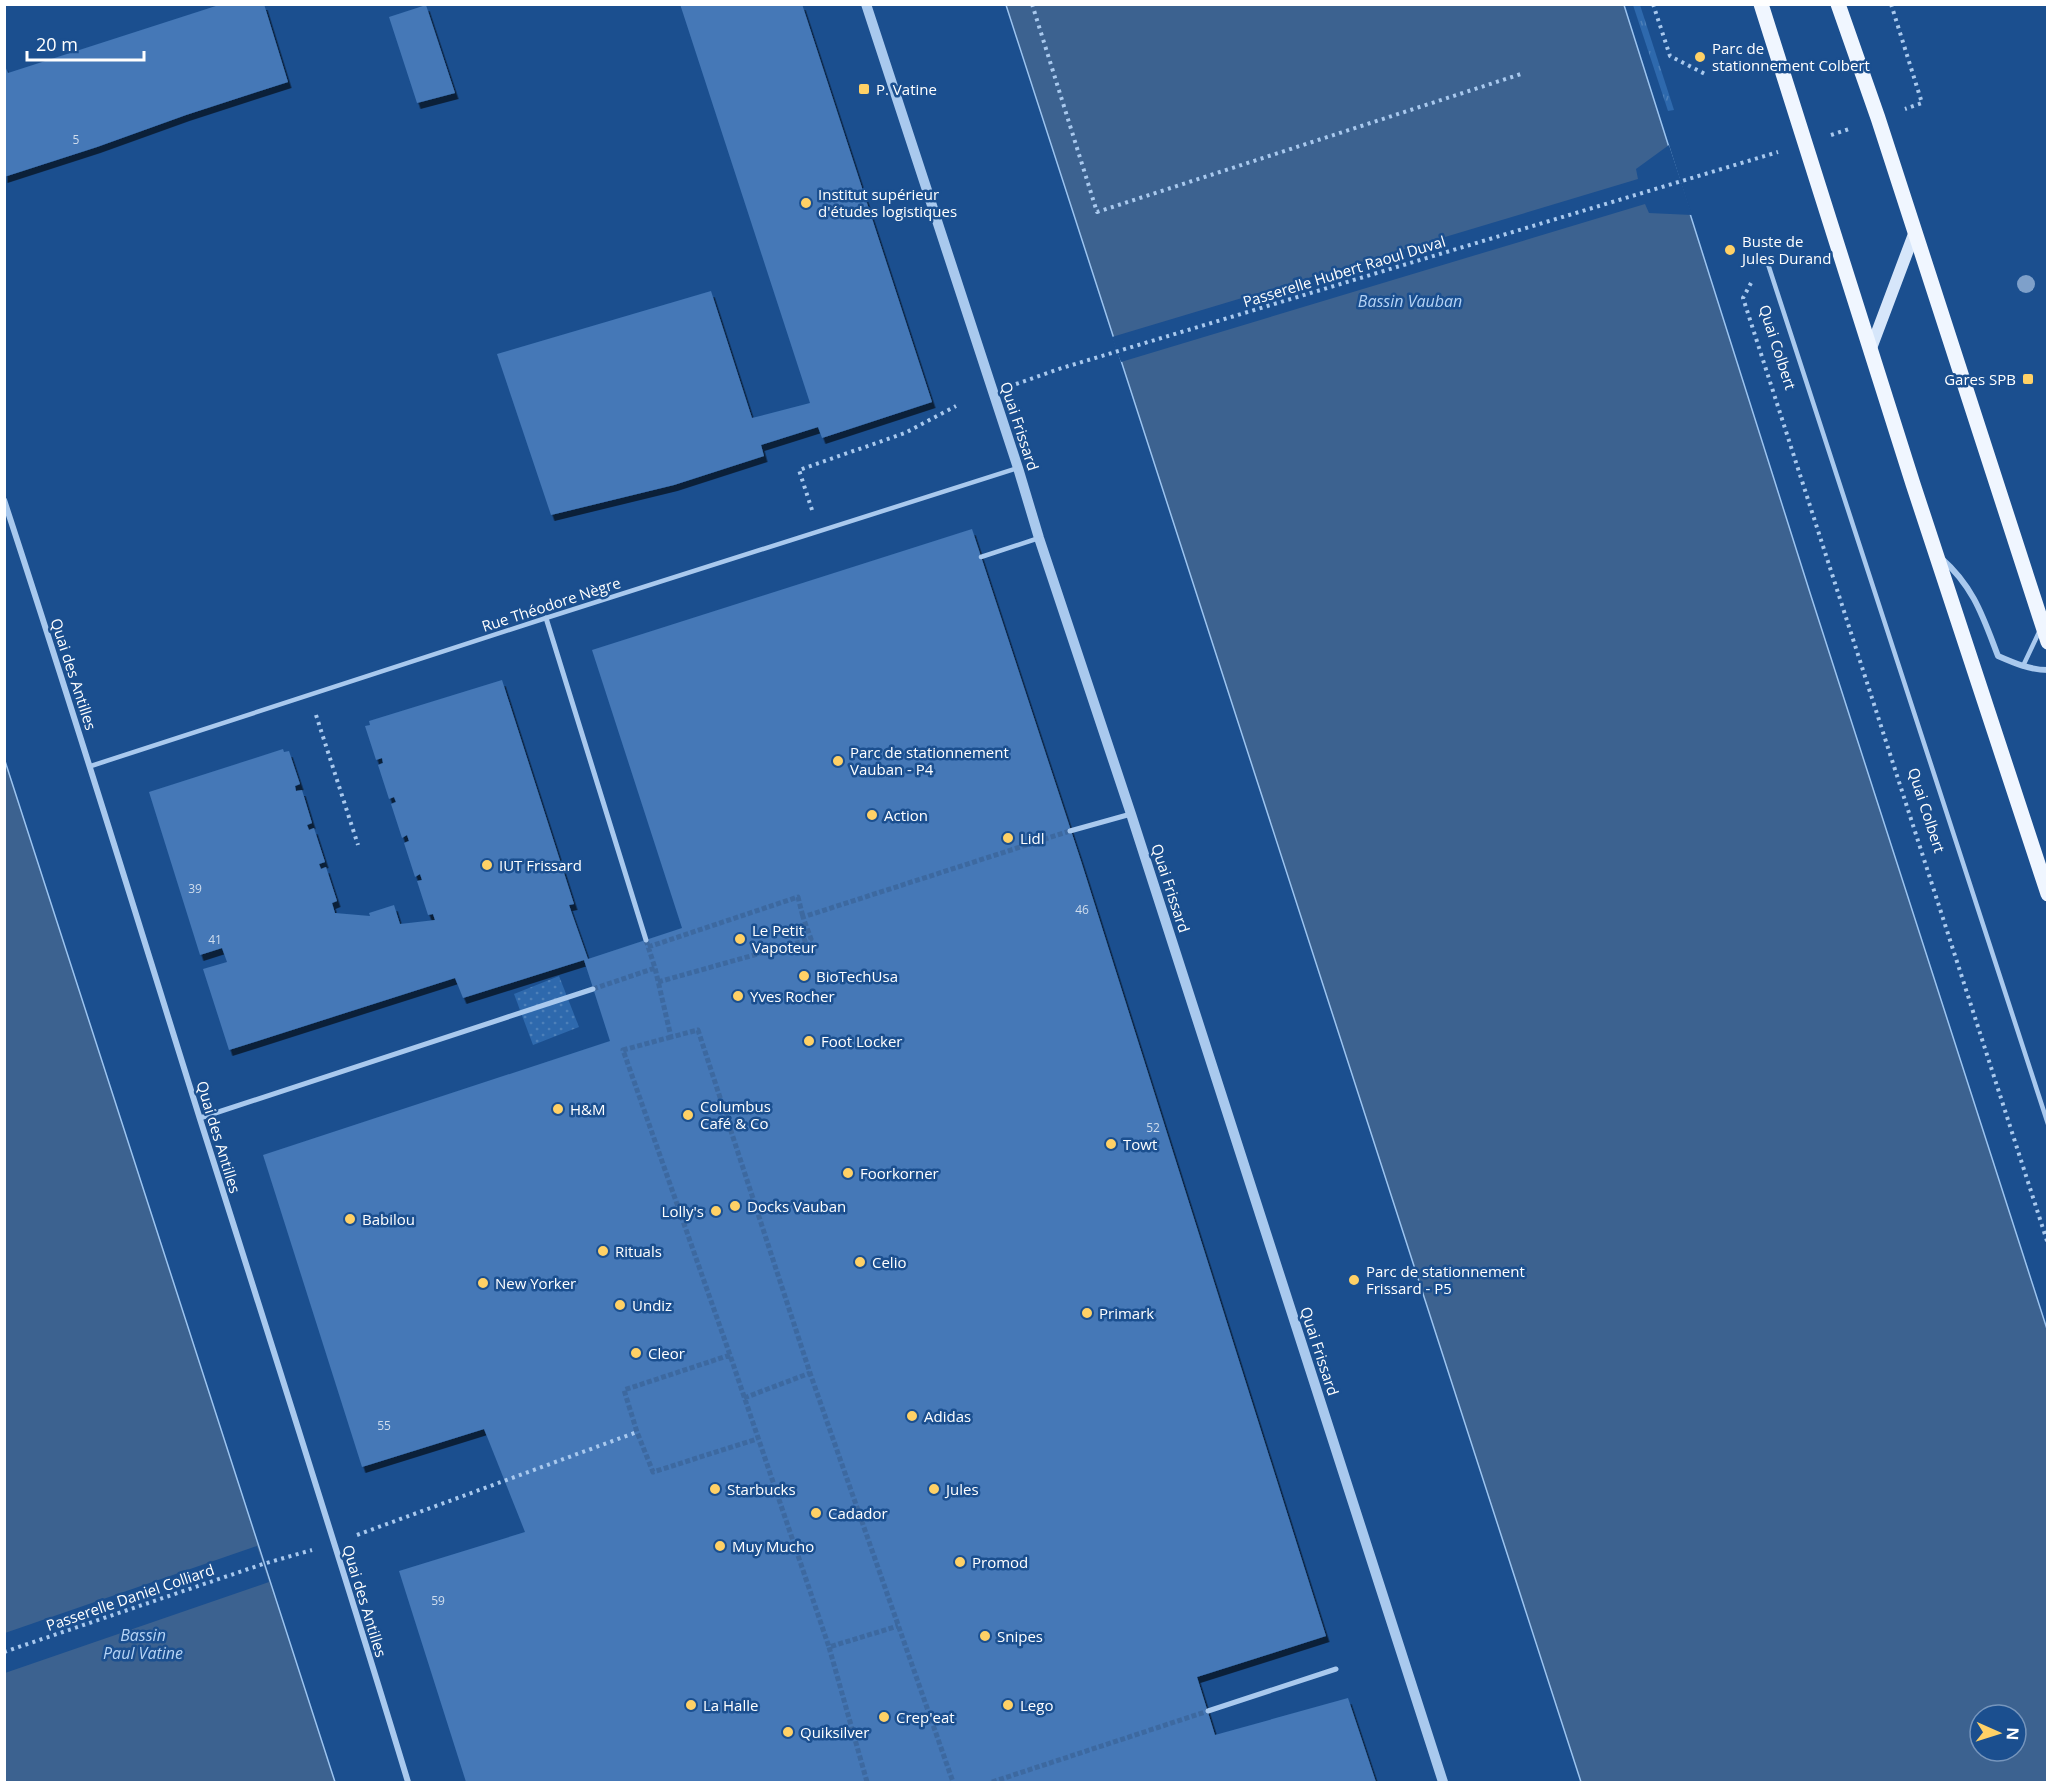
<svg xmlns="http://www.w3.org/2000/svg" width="2052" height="1787" font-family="'Open Sans',sans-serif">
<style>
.grass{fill:url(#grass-tufts)}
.garden{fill:url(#garden-dots)}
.water{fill:#3c6290;stroke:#9cc4f0;stroke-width:1.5;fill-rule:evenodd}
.pier{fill:#1b4f8f}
.building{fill:#4478b7;filter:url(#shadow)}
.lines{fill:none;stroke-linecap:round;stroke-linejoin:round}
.pedestrian-tunnel{stroke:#3d69a0;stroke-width:5;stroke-dasharray:5 2.5;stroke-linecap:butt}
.path{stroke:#a9c9ee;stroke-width:4;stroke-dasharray:3 4.5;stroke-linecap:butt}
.service{stroke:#a9c9ee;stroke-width:4.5}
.pedestrian{stroke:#a9c9ee;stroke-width:5}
.minor{stroke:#a9c9ee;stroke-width:6}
.tertiary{stroke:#a9c9ee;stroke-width:10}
.secondary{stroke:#d6e6fa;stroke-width:12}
.primary{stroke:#f0f6ff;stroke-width:15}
.tree{fill:#7ea0ca}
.poi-dot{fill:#ffd166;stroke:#1b4f8f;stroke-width:2}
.labels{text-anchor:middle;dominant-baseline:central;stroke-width:5;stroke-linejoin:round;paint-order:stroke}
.number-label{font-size:12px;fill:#d0dded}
.poi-label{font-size:15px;fill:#fff;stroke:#1b4f8f;text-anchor:start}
.street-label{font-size:15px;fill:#fff;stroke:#1b4f8f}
.water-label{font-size:16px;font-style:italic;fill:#b5d3f5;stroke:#1b4f8f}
</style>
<defs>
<pattern id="grass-tufts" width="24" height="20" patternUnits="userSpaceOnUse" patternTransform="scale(1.5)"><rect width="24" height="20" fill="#2e69ad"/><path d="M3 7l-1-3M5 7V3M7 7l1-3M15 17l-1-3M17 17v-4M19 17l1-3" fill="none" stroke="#4d80b9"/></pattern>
<pattern id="garden-dots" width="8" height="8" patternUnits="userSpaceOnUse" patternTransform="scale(1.5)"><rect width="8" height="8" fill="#2e69ad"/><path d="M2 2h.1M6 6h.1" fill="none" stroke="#4d80b9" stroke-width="1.8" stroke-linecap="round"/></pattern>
<filter id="shadow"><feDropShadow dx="3.5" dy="6" stdDeviation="0" flood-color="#0009"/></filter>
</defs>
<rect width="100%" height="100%" fill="#1b4f8f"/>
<path class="grass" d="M1633,5H1640L1674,110L1668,111Z"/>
<path class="garden" d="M559,976L579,1027L533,1045L514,994Z"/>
<path class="water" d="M1006,5H1624L1811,596L2047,1329V1782H1581ZM1980,1715H2016V1751H1980Z
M5,761L335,1782H5Z"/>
<path class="pier" d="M1669,145L1692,215L1649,213L1645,204L1121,362L1117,352L1112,337L1638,179L1636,169Z
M257,1546L269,1582L5,1673V1633Z"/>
<path class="building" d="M222,4H264L288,82L186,115L97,147L4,177V64L8,73Z
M680,4H802L932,402L822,438L818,427L761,445L764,456L674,485L551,515L497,354L711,291L752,418L810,403Z
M426,5L455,93L417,103L389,17Z
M972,529L1081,861L1326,1636L1197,1677L1215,1735L1348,1698L1376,1782H466L399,1571L525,1532L484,1429L362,1467L263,1155L610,1041L584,960L463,998L455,978L229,1050L203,969L227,962L222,948L200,955L149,792L283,749L284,752L289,751L300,784L295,786L296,791L302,790L312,823L307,825L309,830L314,828L325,862L319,864L321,869L326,867L337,901L332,903L335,913L370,916L369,913L394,905L400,924L435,920L433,914L428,915L417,881L422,880L420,874L415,877L404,843L409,841L407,835L402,838L391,804L396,802L394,797L389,799L378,765L383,763L382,758L376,760L365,726L370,725L369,721L502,680L574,904L569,905L588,959L682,928L592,650Z"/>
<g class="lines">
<path class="pedestrian-tunnel" d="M646,940L655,968L671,1037L698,1030L810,1373L953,1782
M648,947L798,897L803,917
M658,982L811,939L803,917L1070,831
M593,989L655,968
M671,1037L623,1050L730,1355L829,1647
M730,1355L624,1390L637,1432L653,1472L757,1439
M744,1398L810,1373
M867,1782L829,1647L898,1626
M992,1782L1208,1711"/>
<path class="path" d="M1032,4L1097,212L1521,74
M1653,4L1670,56L1707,75
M1891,4L1922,103L1905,109
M1831,135L1852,128
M1751,283L1743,298L2048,1244
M1016,384L1062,368L1778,152
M812,510L799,470L905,433L956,406
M316,715L358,845
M357,1535L637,1432
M4,1652L263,1564L312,1550"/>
<path class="service" d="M1767,261L2048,1124
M981,557L1039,538
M2023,666L2040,630
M91,766L546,618L1018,468"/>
<path class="pedestrian" d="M546,618L646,940
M1070,831L1131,814
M200,1118L593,989
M1208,1711L1336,1669"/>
<path class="minor" d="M4,500C72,706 135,912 200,1119C270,1340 341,1561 408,1782
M1941,558C1974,587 1983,617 1998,656C2014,663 2030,670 2048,670"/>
<path class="tertiary" d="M866,4L1018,468L1039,538L1131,814L1443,1782"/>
<path class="secondary" d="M1870,351L1914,234"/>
<path class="primary" d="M1761,4L1913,484L2048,894
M1838,4L1878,118L2048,642"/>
</g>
<circle class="tree" cx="2026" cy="284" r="9"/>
<g class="poi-dot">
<circle cx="1700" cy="57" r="6"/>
<rect x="858" y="83" width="12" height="12" rx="3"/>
<circle cx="806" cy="203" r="6"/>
<circle cx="1730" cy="250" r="6"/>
<rect x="2022" y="373" width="12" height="12" rx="3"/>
<circle cx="838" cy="761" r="6"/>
<circle cx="872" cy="815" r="6"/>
<circle cx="1008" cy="838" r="6"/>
<circle cx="487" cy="865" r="6"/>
<circle cx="740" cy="939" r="6"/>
<circle cx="804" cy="976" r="6"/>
<circle cx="738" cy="996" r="6"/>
<circle cx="809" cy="1041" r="6"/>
<circle cx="558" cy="1109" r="6"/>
<circle cx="688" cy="1115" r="6"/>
<circle cx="1111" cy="1144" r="6"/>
<circle cx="848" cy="1173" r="6"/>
<circle cx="735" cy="1206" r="6"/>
<circle cx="716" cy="1211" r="6"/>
<circle cx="350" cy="1219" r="6"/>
<circle cx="603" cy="1251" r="6"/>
<circle cx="860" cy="1262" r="6"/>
<circle cx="1354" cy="1280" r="6"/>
<circle cx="483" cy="1283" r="6"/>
<circle cx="620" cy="1305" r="6"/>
<circle cx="1087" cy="1313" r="6"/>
<circle cx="636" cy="1353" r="6"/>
<circle cx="912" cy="1416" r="6"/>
<circle cx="715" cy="1489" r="6"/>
<circle cx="934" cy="1489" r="6"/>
<circle cx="816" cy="1513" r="6"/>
<circle cx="720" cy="1546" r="6"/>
<circle cx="960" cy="1562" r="6"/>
<circle cx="985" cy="1636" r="6"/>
<circle cx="691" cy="1705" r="6"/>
<circle cx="1008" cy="1705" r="6"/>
<circle cx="884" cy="1717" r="6"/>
<circle cx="788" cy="1732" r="6"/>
</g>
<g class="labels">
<g class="number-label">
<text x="76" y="139">5</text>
<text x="195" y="888">39</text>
<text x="1082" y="909">46</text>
<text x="215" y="939">41</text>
<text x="1153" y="1127">52</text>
<text x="384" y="1425">55</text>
<text x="438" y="1600">59</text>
</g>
<g class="poi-label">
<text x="1712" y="48">Parc de<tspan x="1712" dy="17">stationnement Colbert</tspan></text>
<text x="876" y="89">P. Vatine</text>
<text x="818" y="194">Institut supérieur<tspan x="818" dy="17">d'études logistiques</tspan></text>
<text x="1742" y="241">Buste de<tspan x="1742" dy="17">Jules Durand</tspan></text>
<text x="2016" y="379" text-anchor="end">Gares SPB</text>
<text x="850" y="752">Parc de stationnement<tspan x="850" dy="17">Vauban - P4</tspan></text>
<text x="884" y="815">Action</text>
<text x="1020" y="838">Lidl</text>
<text x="499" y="865">IUT Frissard</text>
<text x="752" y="930">Le Petit<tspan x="752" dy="17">Vapoteur</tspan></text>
<text x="816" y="976">BioTechUsa</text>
<text x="750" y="996">Yves Rocher</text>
<text x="821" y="1041">Foot Locker</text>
<text x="700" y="1106">Columbus<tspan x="700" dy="17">Café &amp; Co</tspan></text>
<text x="570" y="1109">H&amp;M</text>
<text x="1123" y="1144">Towt</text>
<text x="860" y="1173">Foorkorner</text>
<text x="747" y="1206">Docks Vauban</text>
<text x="704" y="1211" text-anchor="end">Lolly's</text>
<text x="362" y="1219">Babilou</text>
<text x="615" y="1251">Rituals</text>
<text x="872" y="1262">Celio</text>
<text x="1366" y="1271">Parc de stationnement<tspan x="1366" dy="17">Frissard - P5</tspan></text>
<text x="495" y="1283">New Yorker</text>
<text x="632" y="1305">Undiz</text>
<text x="1099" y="1313">Primark</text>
<text x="648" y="1353">Cleor</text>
<text x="924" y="1416">Adidas</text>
<text x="727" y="1489">Starbucks</text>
<text x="946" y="1489">Jules</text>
<text x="828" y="1513">Cadador</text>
<text x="732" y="1546">Muy Mucho</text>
<text x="972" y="1562">Promod</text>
<text x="997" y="1636">Snipes</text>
<text x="703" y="1705">La Halle</text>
<text x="1020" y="1705">Lego</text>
<text x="896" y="1717">Crep'eat</text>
<text x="800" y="1732">Quiksilver</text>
</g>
<g class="street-label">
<text transform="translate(1344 271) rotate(-17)">Passerelle Hubert Raoul Duval</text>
<text transform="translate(1778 347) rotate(72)">Quai Colbert</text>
<text transform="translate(1020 426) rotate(72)">Quai Frissard</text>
<text transform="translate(551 604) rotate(-18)">Rue Théodore Nègre</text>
<text transform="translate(74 674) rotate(72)">Quai des Antilles</text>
<text transform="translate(1927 810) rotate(72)">Quai Colbert</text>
<text transform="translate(1171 888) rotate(72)">Quai Frissard</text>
<text transform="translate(219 1137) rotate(73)">Quai des Antilles</text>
<text transform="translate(1320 1351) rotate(72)">Quai Frissard</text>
<text transform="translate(130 1597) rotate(-19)">Passerelle Daniel Colliard</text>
<text transform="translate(365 1601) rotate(73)">Quai des Antilles</text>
</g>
<g class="water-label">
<text x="1410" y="301">Bassin Vauban</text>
<text x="143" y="1635">Bassin<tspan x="143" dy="18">Paul Vatine</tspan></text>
</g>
</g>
<rect width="2052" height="1787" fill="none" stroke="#ffffff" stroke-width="12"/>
<g transform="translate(1998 1733) rotate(93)"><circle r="28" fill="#1b4f8f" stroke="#7695bc" stroke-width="1.5"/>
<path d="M0-4.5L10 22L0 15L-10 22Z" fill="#ffd166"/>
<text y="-9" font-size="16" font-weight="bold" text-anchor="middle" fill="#ffffff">N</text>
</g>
<path d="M27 51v9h117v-9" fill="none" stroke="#ffffff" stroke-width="3"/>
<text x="36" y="51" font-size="18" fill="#ffffff" stroke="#1b4f8f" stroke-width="4.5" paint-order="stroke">20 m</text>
</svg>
